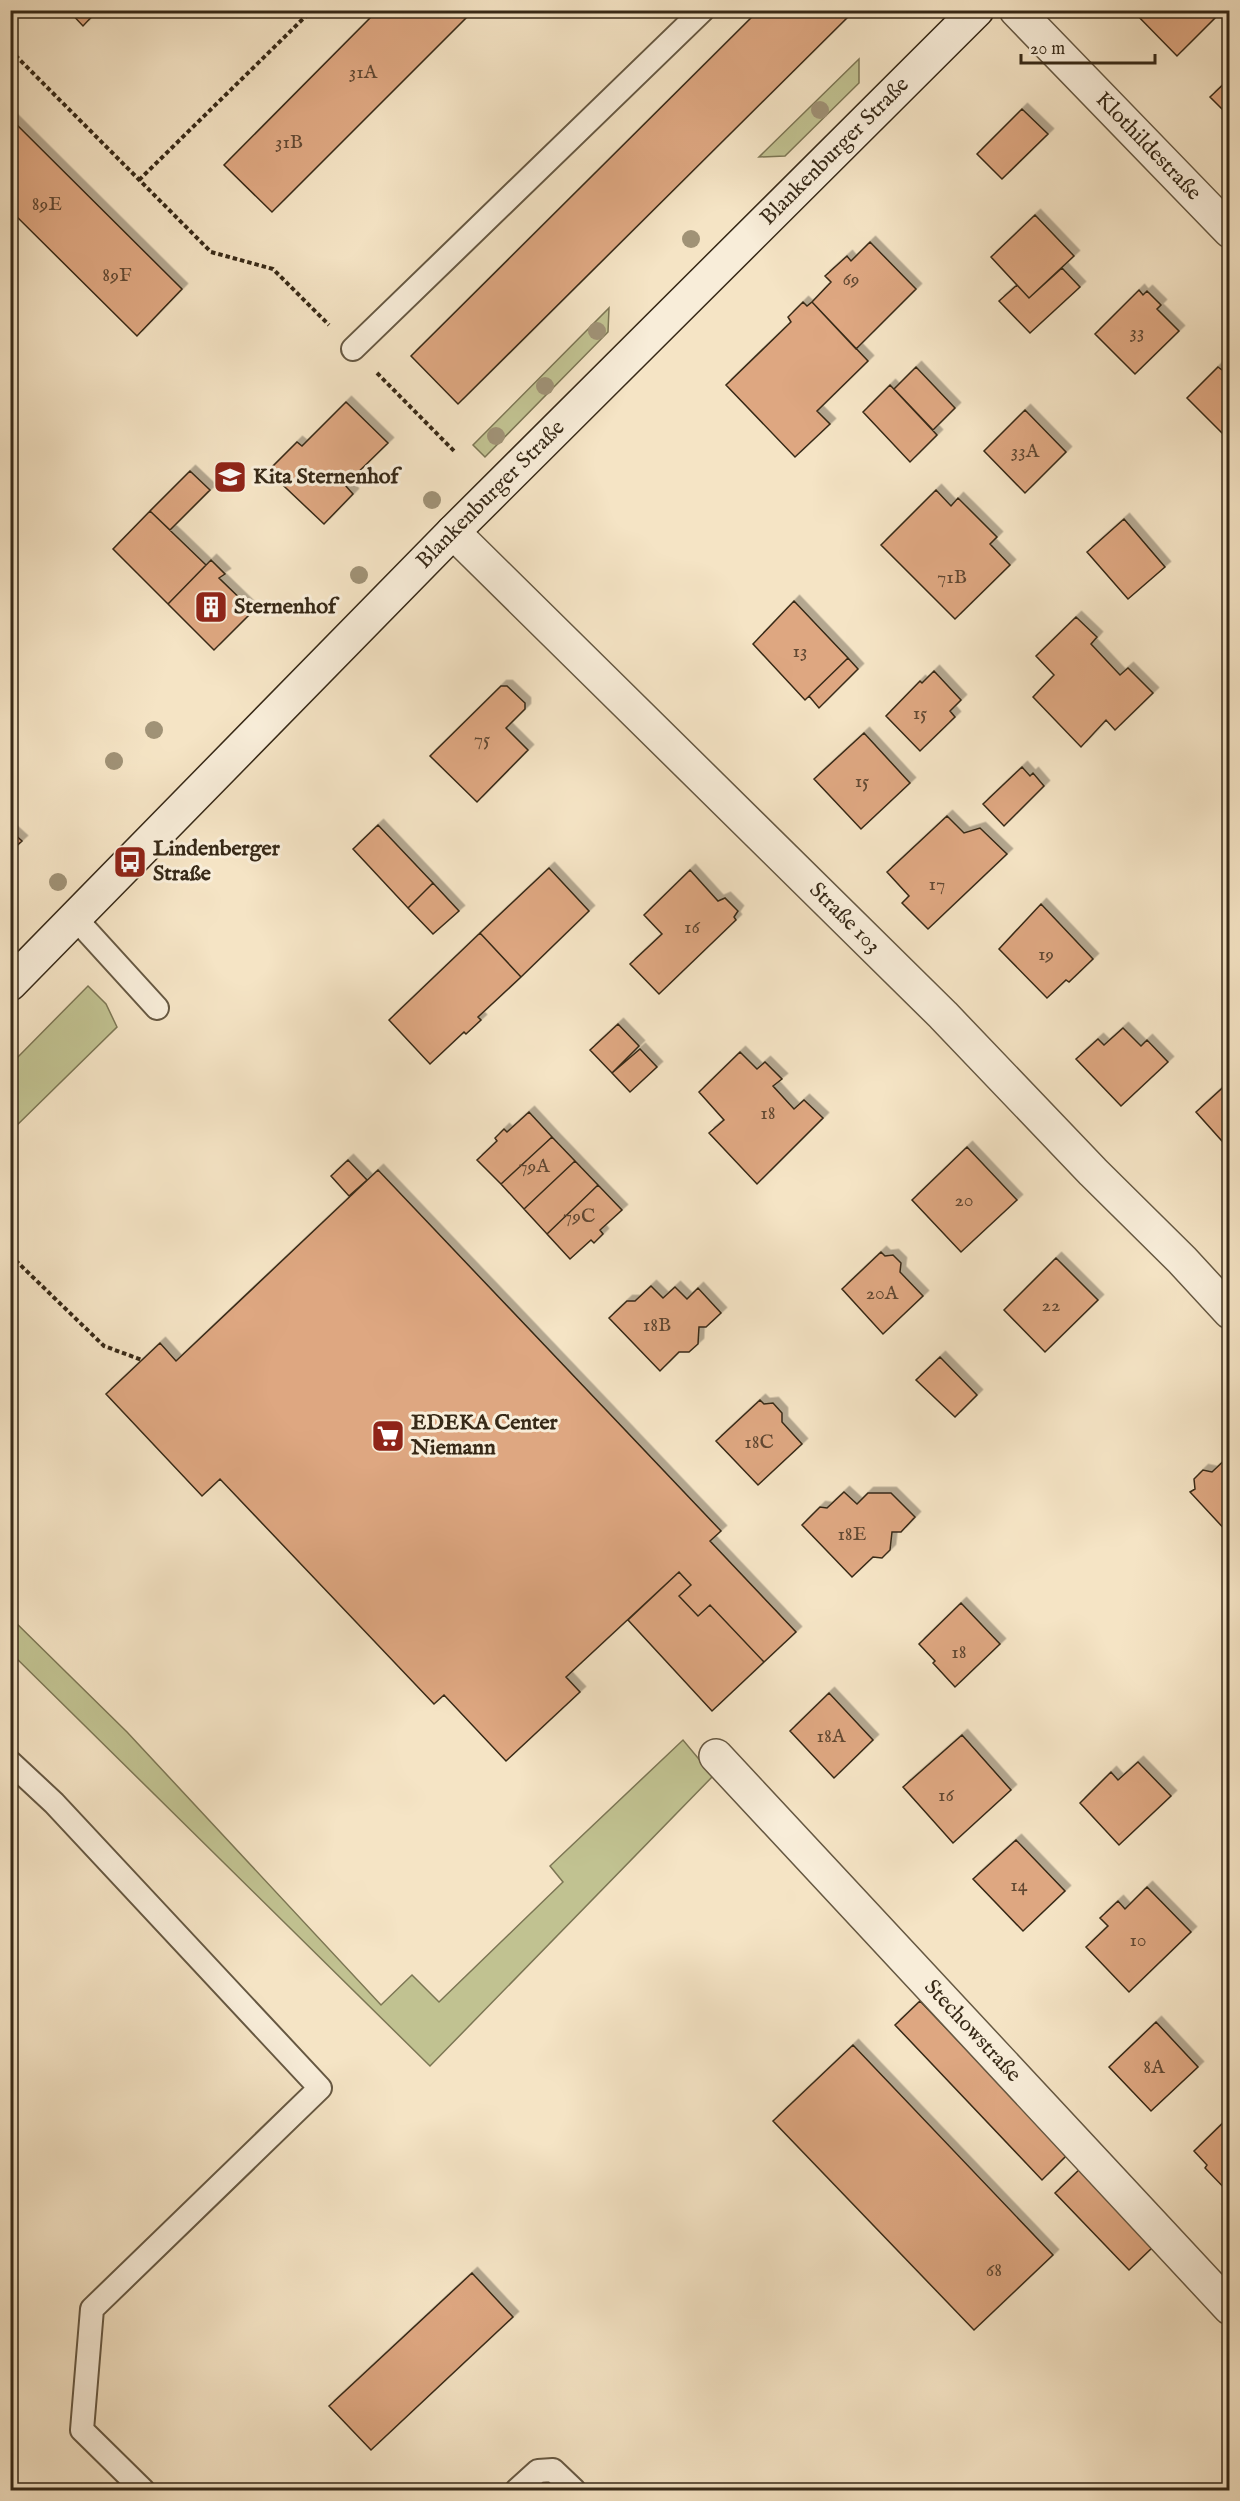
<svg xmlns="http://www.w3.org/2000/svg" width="1240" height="2501" font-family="'IM FELL English',serif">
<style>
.green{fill:#c1c291;stroke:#7c7654;stroke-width:1.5}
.building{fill:#dea781;stroke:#372917;stroke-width:1.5;filter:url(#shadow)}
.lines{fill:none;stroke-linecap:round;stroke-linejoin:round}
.service-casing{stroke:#665842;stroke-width:26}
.minor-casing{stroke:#665842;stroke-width:36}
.secondary-casing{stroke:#372917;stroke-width:36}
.path{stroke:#372917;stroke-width:4;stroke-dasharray:4.5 3;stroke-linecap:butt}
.service{stroke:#f8edd9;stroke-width:22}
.minor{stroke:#f8edd9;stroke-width:33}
.secondary{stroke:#f8edd9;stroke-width:33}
.tree{fill:#a09276}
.labels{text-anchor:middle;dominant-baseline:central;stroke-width:6;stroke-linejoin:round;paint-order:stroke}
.number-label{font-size:20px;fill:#614832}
.street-label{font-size:22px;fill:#372917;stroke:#f8edd9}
.poi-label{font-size:22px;font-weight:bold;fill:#372917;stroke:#f8edd9;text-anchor:start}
</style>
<defs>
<filter id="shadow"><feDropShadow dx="5.5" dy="-5.5" stdDeviation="0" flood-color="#0004"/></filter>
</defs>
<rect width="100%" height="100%" fill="#f5e4c5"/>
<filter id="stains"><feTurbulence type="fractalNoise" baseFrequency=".00333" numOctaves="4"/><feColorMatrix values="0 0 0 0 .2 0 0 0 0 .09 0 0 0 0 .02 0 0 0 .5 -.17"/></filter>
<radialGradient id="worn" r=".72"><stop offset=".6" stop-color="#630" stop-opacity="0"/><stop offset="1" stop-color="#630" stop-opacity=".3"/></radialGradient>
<path class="green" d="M859,59V83L785,156L759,157Z
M609,308L608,332L485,457L473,445Z
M88,986L106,1004L117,1027L11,1131V1064Z
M10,1617L127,1732L381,2005L412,1975L439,2002L563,1882L550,1866L683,1740L713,1776L430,2066L11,1653Z"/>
<path class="building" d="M68,10H98L83,26Z
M378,10H474L272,212L224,165Z
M759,10H855L458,404L411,356Z
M1132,10H1223L1177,56Z
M1230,78V117L1210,97Z
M1022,109L1048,134L1002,179L977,154Z
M10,118L182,289L137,336L10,210Z
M1035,215L1074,256L1029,298L991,257Z
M870,242L916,289L856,349L812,302L831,282L825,276L847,256L851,261Z
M1062,268L1080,287L1030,333L999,301L1017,285L1029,298Z
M1139,290L1143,295L1147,291L1161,305L1157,309L1179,331L1135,374L1095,334Z
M803,302L807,306L812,302L868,361L817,411L830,424L795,457L726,385L791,322L788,317Z
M916,367L955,408L933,430L894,389Z
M1218,367L1230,376V441L1187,398Z
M890,385L937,435L910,462L863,412Z
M346,402L388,443L345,485L353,494L324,524L268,471L297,442L302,446Z
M1025,410L1066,452L1025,493L984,451Z
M190,471L210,490L170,530L150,511Z
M936,490L951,506L958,498L997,537L990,544L1010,565L955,619L881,545Z
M150,511L206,565L168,604L113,549Z
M1124,519L1165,567L1128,599L1087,552Z
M211,560L225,574L219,578L253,611L214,650L168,604Z
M794,601L848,658L805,700L753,644Z
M1076,617L1097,637L1091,644L1120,675L1128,668L1153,693L1115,730L1106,720L1081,747L1033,697L1054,675L1036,656Z
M848,658L858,669L819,708L809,696Z
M934,671L961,700L950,711L955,717L920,751L886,716L920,681L922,683Z
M501,686H507L525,703V709L506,728L528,750L477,802L430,756Z
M864,733L910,783L861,829L814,779Z
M1022,767L1030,776L1033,773L1044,786L1004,826L983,804Z
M947,816L964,833L980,828L1007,854L928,929L902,903L909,896L887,872Z
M378,825L433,883L408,908L353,849Z
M10,830L22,841L10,852Z
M549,868L589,911L521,977L480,933Z
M690,870L718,901L725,898L738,911L734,917L736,920L659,994L630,964L662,934L644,915Z
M433,883L459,911L433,934L408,908Z
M1041,904L1093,959L1069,982L1066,980L1047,998L999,949Z
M480,933L521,977L478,1017L481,1020L466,1034L464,1032L430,1064L389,1020Z
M618,1024L639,1046L612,1073L590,1050Z
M1123,1028L1141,1046L1147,1040L1168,1062L1121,1106L1076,1059L1098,1039L1104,1045Z
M640,1049L657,1067L630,1092L612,1073Z
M740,1052L757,1069L765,1062L782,1079L773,1086L794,1109L804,1100L823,1118L757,1184L709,1133L724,1120L699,1092Z
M1230,1081V1150L1196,1112Z
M529,1112L552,1137L501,1184L477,1160L497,1141L495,1138L504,1129L507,1132Z
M552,1137L575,1161L524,1209L501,1184Z
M967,1147L1017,1200L961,1252L912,1200Z
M348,1160L367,1180L349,1196L331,1176Z
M575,1161L598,1185L547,1234L524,1209Z
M378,1170L721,1531L710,1541L796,1632L764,1662L710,1605L698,1616L679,1596L691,1585L679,1572L566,1677L580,1692L506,1761L444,1695L434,1704L220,1479L202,1496L106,1394L160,1343L176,1361Z
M598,1185L622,1210L600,1230L603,1234L594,1243L591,1240L570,1259L547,1234Z
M881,1252L885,1256L893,1255L901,1263L900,1272L923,1296L883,1334L842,1289Z
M1056,1258L1098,1300L1045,1352L1004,1310Z
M651,1286L663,1298L675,1287L687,1299L698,1288L721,1313L706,1327H699L698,1344L689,1352H679L660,1371L609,1318L627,1301H635Z
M940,1357L977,1395L955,1417L916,1380Z
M760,1400L764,1404L773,1403L782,1413V1422L802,1444L758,1485L716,1441Z
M1230,1455V1534H1229L1190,1492L1195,1489L1194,1479L1203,1470L1212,1472Z
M844,1492L857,1504L868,1493H891L915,1517L901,1532H892L890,1550L882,1558L873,1557L852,1577L802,1525L820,1507L827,1508Z
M679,1572L691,1585L679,1596L698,1616L710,1605L764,1662L712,1711L628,1620Z
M961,1603L1000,1644L955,1687L933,1663L935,1661L919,1644Z
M829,1693L873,1740L834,1778L790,1731Z
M962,1735L1011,1790L953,1843L903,1787Z
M1138,1762L1171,1796L1119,1845L1080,1803L1111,1772L1118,1780Z
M1016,1840L1065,1891L1023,1931L973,1879Z
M1147,1887L1191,1932L1129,1992L1086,1947L1108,1926L1100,1918L1118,1901L1125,1909Z
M920,2001L1067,2155L1042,2180L895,2025Z
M1156,2022L1198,2067L1151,2111L1109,2067Z
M853,2045L1053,2255L974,2330L773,2121Z
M1228,2118L1230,2119V2194L1205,2168L1207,2165L1194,2151Z
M1081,2168L1154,2246L1129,2270L1055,2193Z
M472,2273L513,2317L371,2450L329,2406Z"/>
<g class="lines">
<g class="service-casing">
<path id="service" d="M353,349L703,10
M75,918L157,1008
M10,1762L54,1803L320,2088L92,2309L82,2430L143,2490
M517,2490L538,2471L553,2470L574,2490"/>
</g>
<g class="minor-casing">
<g id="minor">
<path id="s1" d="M1016,10L1230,231"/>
<path id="s2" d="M453,532L943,1015L1093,1172L1182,1260L1230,1312"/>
<path id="s3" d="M716,1756L1230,2308"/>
</g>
</g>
<g class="secondary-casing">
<g id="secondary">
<path id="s4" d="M10,984L453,532L977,10"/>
</g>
</g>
<path class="path" d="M10,50L211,252L273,269L329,325
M139,180L312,10
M377,373L456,453
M10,1255L104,1346L142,1360"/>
<use href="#service" class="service"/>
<use href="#minor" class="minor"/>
<use href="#secondary" class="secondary"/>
</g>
<g class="tree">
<circle cx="820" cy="110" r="9"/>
<circle cx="691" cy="239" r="9"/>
<circle cx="597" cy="331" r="9"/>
<circle cx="545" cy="386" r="9"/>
<circle cx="496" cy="436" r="9"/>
<circle cx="432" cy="500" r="9"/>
<circle cx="359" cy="575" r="9"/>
<circle cx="154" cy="730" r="9"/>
<circle cx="114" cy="761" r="9"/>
<circle cx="58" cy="882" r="9"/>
</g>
<defs>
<g id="school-square" transform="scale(1.725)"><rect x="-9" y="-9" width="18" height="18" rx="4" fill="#8f2418" stroke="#f8edd9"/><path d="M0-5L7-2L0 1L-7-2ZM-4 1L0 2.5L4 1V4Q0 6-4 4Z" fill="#fff"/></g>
<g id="building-square" transform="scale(1.725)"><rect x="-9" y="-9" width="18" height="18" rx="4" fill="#8f2418" stroke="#f8edd9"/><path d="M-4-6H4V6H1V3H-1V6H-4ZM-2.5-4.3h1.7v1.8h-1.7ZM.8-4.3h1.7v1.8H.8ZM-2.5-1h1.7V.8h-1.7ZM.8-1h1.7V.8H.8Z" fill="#fff"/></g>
<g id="bus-square" transform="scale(1.725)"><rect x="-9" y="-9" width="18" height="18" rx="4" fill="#8f2418" stroke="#f8edd9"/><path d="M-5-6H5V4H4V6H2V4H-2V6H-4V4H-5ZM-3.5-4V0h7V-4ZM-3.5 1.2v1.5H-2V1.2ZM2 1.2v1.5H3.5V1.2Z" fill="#fff"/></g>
<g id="supermarket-square" transform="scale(1.725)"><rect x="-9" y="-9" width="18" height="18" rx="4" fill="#8f2418" stroke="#f8edd9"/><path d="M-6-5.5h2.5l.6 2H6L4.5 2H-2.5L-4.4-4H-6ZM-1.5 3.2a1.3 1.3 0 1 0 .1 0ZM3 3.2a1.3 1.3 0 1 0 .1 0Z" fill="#fff"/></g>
</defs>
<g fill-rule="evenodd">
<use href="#school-square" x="230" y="477"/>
<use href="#building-square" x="211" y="607"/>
<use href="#bus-square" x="130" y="862"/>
<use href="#supermarket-square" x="388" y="1436"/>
</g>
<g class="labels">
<g class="number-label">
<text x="363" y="72">31A</text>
<text x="289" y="142">31B</text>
<text x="47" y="204">89E</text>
<text x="117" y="275">89F</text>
<text x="851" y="279">69</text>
<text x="1137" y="332">33</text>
<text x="1025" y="451">33A</text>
<text x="952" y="577">71B</text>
<text x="800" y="651">13</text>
<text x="920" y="713">15</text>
<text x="482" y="739">75</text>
<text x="862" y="781">15</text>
<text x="937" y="884">17</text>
<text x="692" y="927">16</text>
<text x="1046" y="954">19</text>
<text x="768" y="1113">18</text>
<text x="534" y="1166">79A</text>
<text x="964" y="1200">20</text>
<text x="579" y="1216">79C</text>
<text x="882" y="1293">20A</text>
<text x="1051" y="1305">22</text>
<text x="657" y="1325">18B</text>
<text x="759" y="1442">18C</text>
<text x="852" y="1534">18E</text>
<text x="959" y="1652">18</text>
<text x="831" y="1736">18A</text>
<text x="946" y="1795">16</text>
<text x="1019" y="1885">14</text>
<text x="1138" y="1940">10</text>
<text x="1154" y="2067">8A</text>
<text x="994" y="2270">68</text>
</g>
<g class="street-label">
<text stroke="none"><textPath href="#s1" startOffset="190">Klothildestraße</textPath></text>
<text stroke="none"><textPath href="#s4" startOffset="1172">Blankenburger Straße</textPath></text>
<text stroke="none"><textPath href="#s4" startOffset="686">Blankenburger Straße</textPath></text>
<text stroke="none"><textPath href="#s2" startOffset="550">Straße 103</textPath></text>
<text stroke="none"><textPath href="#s3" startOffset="376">Stechowstraße</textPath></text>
</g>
<g class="poi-label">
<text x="253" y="477">Kita Sternenhof</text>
<text x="234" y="607">Sternenhof</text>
<text x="153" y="849">Lindenberger<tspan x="153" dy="25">Straße</tspan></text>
<text x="411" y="1423">EDEKA Center<tspan x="411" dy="25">Niemann</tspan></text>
</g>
</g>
<rect width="1240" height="2501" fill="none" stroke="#f5e4c5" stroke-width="36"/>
<rect x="12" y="12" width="1216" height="2477" fill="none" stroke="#372917" stroke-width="3"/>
<rect x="18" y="18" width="1204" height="2465" fill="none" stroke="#372917" stroke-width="1.5"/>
<path d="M1021 54v9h134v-9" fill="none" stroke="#372917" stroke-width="3"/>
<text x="1030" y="54" font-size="18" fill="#372917" stroke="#f8edd9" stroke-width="4.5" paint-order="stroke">20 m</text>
<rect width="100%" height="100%" filter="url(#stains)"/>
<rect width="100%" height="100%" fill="url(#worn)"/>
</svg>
